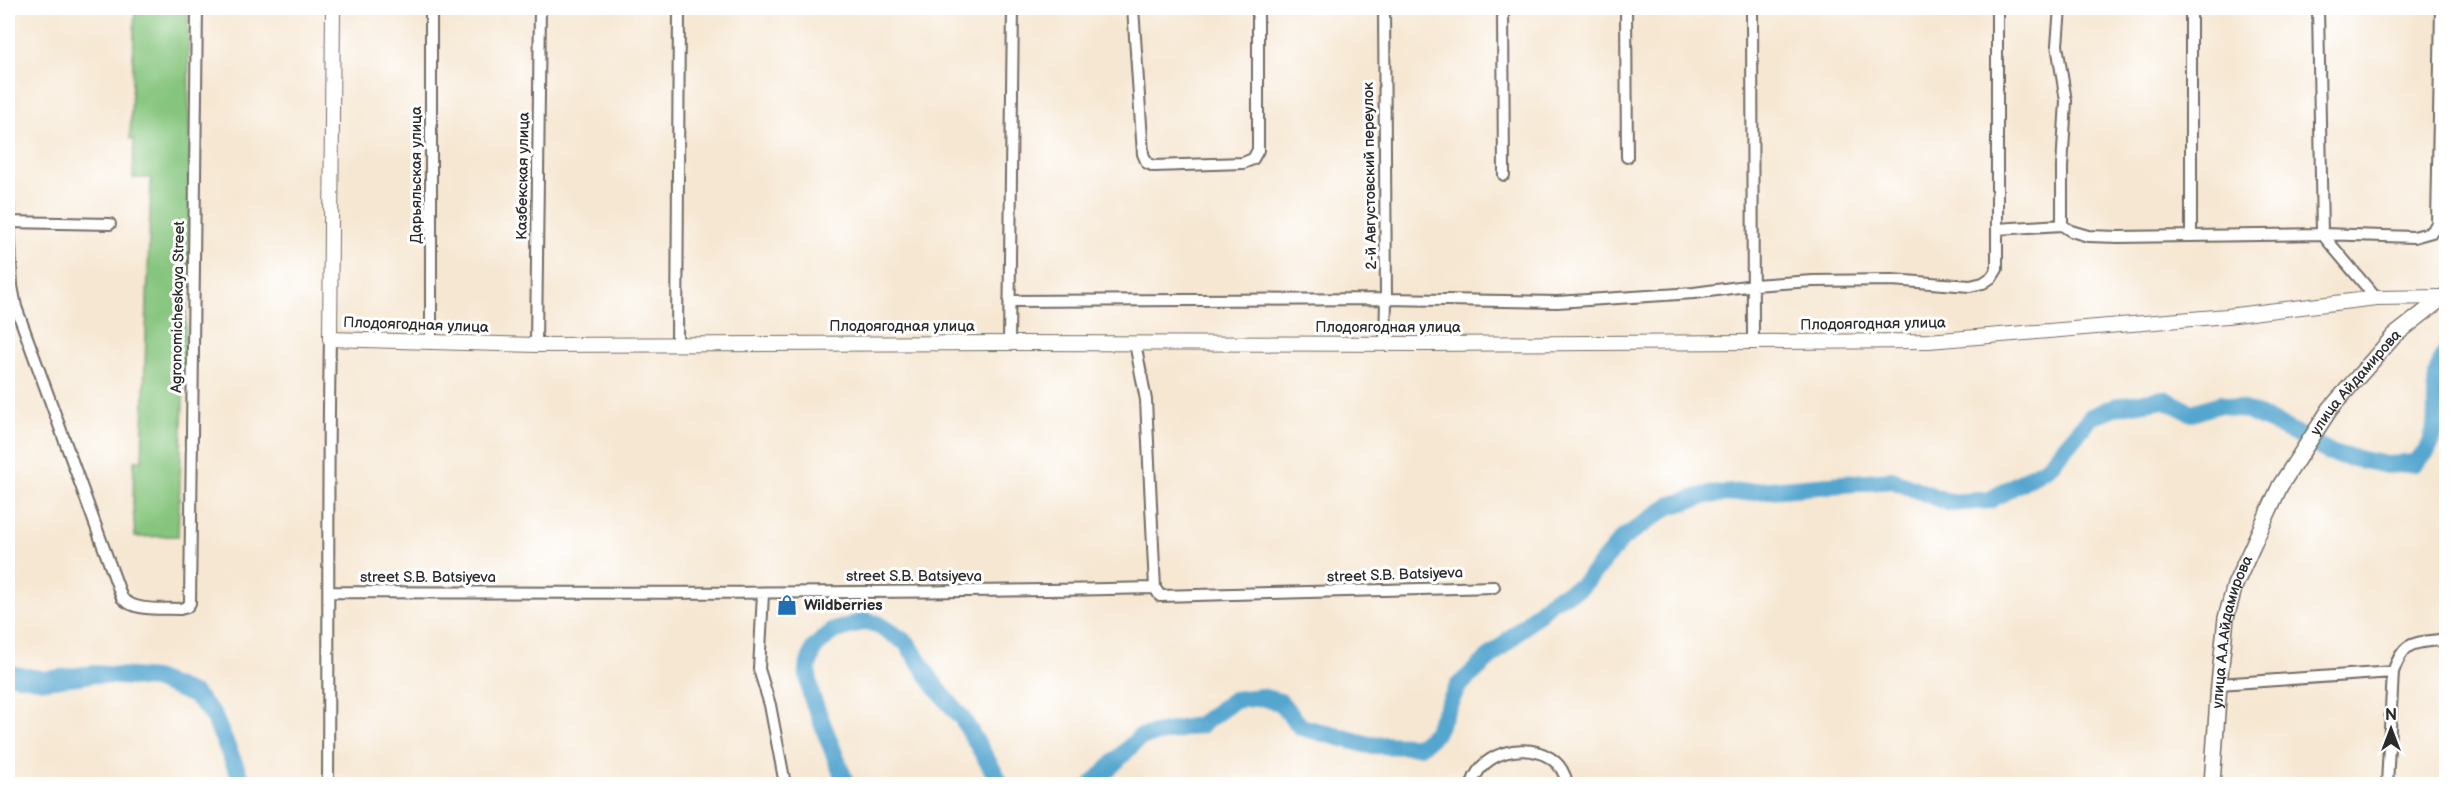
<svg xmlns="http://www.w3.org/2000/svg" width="2454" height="792" font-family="'Balsamiq Sans',sans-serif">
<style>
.green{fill:#85c57d;stroke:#587854;stroke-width:1.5}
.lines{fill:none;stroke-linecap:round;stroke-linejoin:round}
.river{stroke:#54a6cf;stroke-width:18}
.minor-casing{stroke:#726d65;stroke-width:14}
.tertiary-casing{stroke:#726d65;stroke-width:16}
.secondary-casing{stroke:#726d65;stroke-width:18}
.minor{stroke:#fff;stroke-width:10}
.tertiary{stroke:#fff;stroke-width:14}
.secondary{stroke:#fff;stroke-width:15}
.labels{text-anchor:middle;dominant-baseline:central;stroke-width:6;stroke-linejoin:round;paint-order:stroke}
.street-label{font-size:15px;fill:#2b2b2b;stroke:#fff}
.poi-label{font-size:15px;font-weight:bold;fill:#2b2b2b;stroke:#fff;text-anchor:start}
</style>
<rect width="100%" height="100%" fill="#fff"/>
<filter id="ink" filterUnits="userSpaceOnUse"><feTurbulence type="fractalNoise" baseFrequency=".0167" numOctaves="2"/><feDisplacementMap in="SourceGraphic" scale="12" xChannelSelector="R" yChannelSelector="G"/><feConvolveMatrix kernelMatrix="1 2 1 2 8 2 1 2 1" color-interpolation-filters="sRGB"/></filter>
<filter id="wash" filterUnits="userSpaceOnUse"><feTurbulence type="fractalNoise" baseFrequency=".008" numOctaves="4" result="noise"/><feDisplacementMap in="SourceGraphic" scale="24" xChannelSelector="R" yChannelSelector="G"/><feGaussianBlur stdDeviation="1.35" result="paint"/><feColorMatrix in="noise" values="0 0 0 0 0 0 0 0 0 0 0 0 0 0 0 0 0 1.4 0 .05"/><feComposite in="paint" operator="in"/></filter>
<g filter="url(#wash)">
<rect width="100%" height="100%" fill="#f6e7d2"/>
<path class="green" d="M135,8H188L190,210L178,536L135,537L133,503L134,461L142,460L151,178H133L134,139H130Z"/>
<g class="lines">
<path class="river" d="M8,674L45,680L94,674L154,679L195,695L213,715L240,777L241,784
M846,784L811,695L807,669L814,648L831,632L865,621L877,624L907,643L935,686L962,718L1001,784
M1093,784L1140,737L1200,725L1234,700L1261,697L1280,702L1301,727L1369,745L1420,746L1435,733L1458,686L1553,600L1581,587L1622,539L1669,506L1707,495L1892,480L1950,503L1990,500L2049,466L2091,417L2114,407L2164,399L2192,413L2220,404L2247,411L2281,426L2333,454L2387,465L2415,463C2419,459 2425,454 2428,449C2445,419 2426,380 2446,353"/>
</g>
</g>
<g filter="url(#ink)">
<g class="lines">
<g class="minor-casing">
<path id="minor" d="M431,8V343
M1133,8L1143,154L1147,163L1154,166L1243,163L1253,159L1258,150V8
M1384,8L1386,299L1385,344
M1503,8L1504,175
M1626,8L1627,157
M1752,8L1753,342
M2060,8L2057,45L2066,101L2062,167V225
M2191,8V236
M2318,8L2322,234L2376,298
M8,200L12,286L16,307L122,598C135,612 162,608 180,609L187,607L190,603L197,8
M8,222L110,224
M1997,229L2062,225L2071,231L2088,236L2118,237L2322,234L2414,237L2432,232L2437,223L2441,8
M1009,301L1386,299L1557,302L1694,293L1754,285L1813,281L1892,280L1970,286L1983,283L1992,277L1997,269V8
M677,343L679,8
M1009,343L1013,8
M1135,343L1146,400L1155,588
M536,345L540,8
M330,592C605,593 880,594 1155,588L1160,596L1494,587
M763,594L759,669L770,705L785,784
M2393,672C2405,638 2414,644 2446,639
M2219,684L2393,672L2387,784
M328,784C329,636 327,488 330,339
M1472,784C1484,741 1559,737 1567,784"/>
</g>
<g class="tertiary-casing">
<path id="tertiary" d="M333,8L330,339L536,345L1009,343L1425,344L1929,341L2227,316L2376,298L2443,297"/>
</g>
<g class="secondary-casing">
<g id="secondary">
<path id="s1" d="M2212,784L2219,684L2226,618L2235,585L2280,486L2330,409L2394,336L2446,295"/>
</g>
</g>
<use href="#minor" class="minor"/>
<use href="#tertiary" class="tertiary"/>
<use href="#secondary" class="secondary"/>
</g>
</g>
<defs>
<g id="shop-bare" transform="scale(1.62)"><path d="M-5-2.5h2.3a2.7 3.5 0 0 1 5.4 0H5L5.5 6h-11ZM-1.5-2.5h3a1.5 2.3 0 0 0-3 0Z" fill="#1f6fb2" stroke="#fff" stroke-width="2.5" paint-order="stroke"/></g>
</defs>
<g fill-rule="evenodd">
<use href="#shop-bare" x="787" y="605"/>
</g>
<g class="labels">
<g class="street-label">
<text transform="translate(416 175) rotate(-90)">Дарьяльская улица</text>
<text transform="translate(523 176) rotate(-89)">Казбекская улица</text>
<text transform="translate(1370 176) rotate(-91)">2-й Августовский переулок</text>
<text transform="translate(178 307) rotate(-89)">Agronomicheskaya Street</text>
<text transform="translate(1873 324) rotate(-1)">Плодоягодная улица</text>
<text transform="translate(416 325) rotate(2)">Плодоягодная улица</text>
<text x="902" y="326">Плодоягодная улица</text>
<text x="1388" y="327">Плодоягодная улица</text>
<text stroke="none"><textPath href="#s1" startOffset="438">улица Айдамирова</textPath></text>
<text transform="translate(1395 575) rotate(-2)">street S.B. Batsiyeva</text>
<text x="914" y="576">street S.B. Batsiyeva</text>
<text x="428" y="577">street S.B. Batsiyeva</text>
<text stroke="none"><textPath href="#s1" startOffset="154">улица А.А.Айдамирова</textPath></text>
</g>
<g class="poi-label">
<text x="804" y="605">Wildberries</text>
</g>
</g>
<rect width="2454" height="792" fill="none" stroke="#fff" stroke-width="30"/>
<g transform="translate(2391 729)" stroke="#ffffff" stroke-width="4.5" paint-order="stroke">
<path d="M0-4.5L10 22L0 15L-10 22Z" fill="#2b2b2b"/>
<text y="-9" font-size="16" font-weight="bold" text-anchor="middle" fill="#2b2b2b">N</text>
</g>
</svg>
